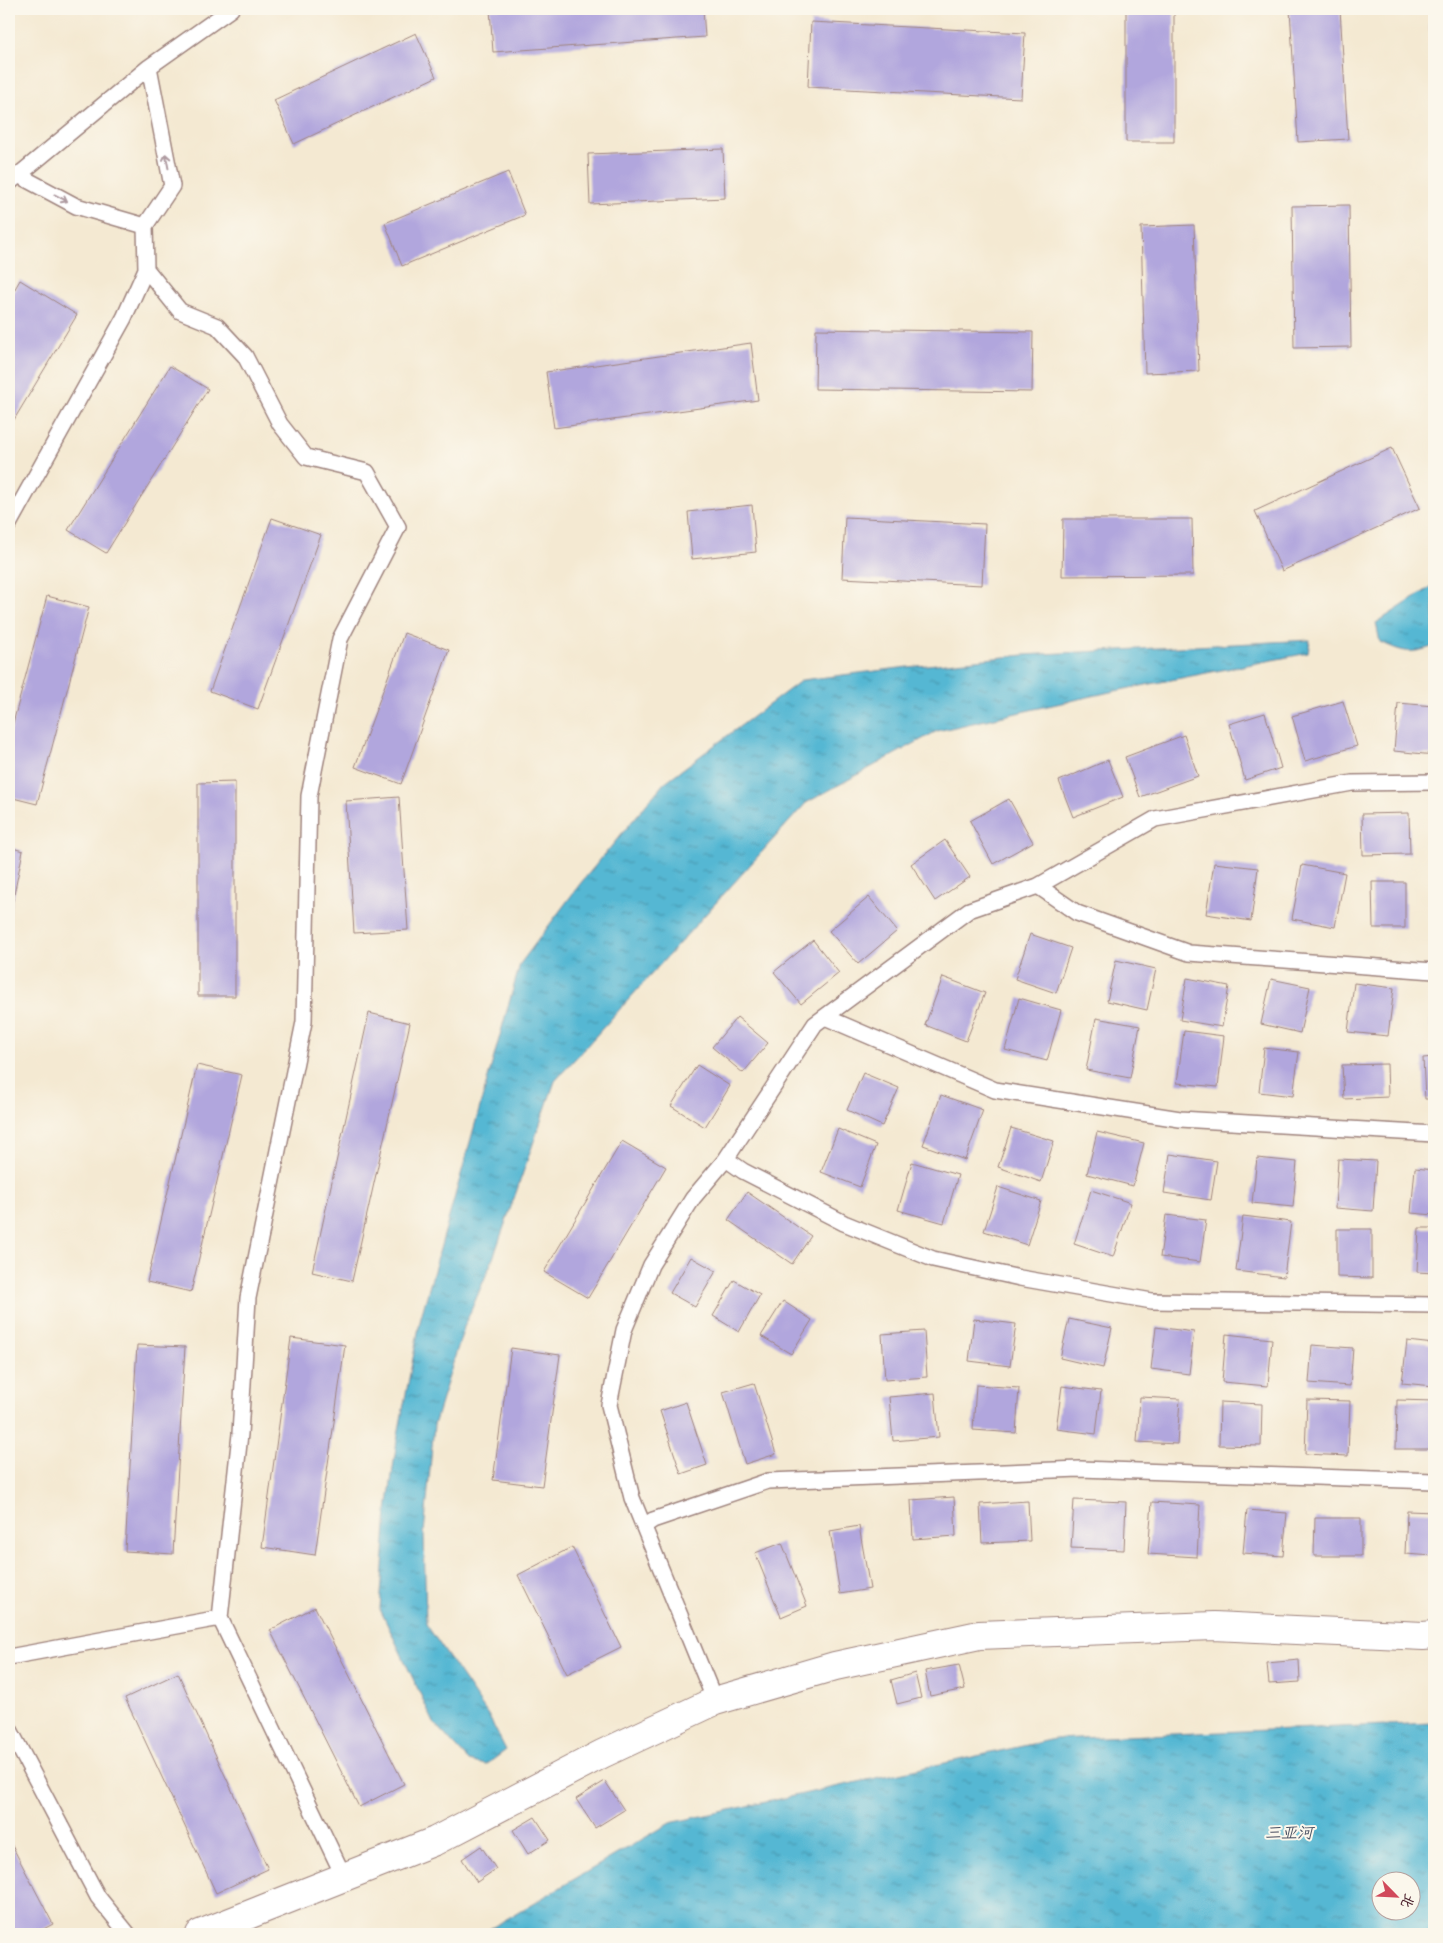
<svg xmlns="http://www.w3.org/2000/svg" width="1443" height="1943" font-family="Mynerve,'LXGW WenKai TC',sans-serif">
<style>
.water{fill:url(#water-ripples);stroke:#506b7f;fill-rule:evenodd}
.building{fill:#b1a6dd}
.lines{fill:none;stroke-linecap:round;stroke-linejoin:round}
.lane-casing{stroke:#9f847e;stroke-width:18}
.street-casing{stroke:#9f847e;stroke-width:30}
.lane{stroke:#fff;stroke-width:15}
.street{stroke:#fff;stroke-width:28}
.oneway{stroke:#ae9aa0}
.labels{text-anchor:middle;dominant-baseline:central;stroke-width:4;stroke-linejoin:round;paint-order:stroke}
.water-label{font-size:16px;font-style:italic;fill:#4e5466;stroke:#fbf7ec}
</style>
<defs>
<pattern id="water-ripples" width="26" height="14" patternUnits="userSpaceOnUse" patternTransform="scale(1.25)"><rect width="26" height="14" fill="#55b7d3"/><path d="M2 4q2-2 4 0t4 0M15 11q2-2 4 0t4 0" fill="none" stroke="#4894ab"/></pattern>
</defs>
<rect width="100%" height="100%" fill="#fbf7ec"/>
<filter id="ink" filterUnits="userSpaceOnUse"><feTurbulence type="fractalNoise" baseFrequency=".02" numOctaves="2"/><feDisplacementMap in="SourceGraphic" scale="10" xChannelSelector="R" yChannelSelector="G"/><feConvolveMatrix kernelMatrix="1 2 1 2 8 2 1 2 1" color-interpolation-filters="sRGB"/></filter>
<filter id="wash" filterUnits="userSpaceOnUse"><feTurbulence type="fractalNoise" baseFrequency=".0096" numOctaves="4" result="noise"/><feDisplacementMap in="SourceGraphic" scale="20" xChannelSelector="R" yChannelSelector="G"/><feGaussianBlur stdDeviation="1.12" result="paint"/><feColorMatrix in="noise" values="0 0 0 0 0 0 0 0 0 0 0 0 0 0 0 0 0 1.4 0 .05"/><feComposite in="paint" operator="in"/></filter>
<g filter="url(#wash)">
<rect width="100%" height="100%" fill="#f4e9d2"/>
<path class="water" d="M1434,585V646C1409,655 1404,652 1380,642L1376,623Z
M1310,640L1308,653L1110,692L937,731L806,803L555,1081L492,1261L464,1327L434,1425L424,1533L426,1624L488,1715L506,1750L486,1765L469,1761L434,1723L380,1609L387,1511L397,1440L421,1317L520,964L580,884L664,783L802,680L908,667L1024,655Z
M1434,1723V1934H481L670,1823L1055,1739ZM1380,1880H1410V1910H1380Z"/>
<g id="blocks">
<path class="building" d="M490,9H703L705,37L493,52Z
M1126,9H1174V142H1126Z
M1290,9H1340L1348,139L1298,142Z
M811,22L1025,33L1021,98L808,87Z
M1429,23H1434V63H1433Z
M416,33L436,77L294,144L274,100Z
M723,149L725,198L590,204L588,154Z
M508,172L525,215L402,266L385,223Z
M1349,205L1351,347L1294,348L1292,206Z
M1194,225L1199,371L1145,373L1141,227Z
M20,280L77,315L9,428V299Z
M816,329L1033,332L1032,392L815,389Z
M751,343L758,400L554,428L546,372Z
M170,366L208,389L106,553L68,530Z
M1392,448L1420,508L1282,571L1255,511Z
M752,505L756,552L692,559L688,512Z
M845,517L985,524L982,585L842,578Z
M272,518L321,535L258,709L210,691Z
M1063,519H1192L1193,575L1062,576Z
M47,596L89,607L37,804L9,797V738Z
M404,633L449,650L401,784L355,767Z
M1343,701L1357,746L1305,761L1292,716Z
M1398,703L1434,706V755L1394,751Z
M1265,713L1281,768L1245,780L1229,724Z
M1184,735L1198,776L1140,797L1125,757Z
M1108,760L1123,797L1073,817L1059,781Z
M235,782V996H198V783Z
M399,797L408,930L354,933L346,801Z
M1009,799L1033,842L993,864L970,821Z
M1409,813L1410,854L1363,855L1362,814Z
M945,840L970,877L935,901L911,864Z
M9,847L23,851L10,914H9Z
M1214,863L1258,868L1251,921L1206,914Z
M1302,865L1345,873L1335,927L1292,919Z
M1372,882H1405V928H1373Z
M869,897L897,931L858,964L829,931Z
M1030,934L1071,948L1056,993L1015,979Z
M813,940L839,973L801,1004L774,972Z
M1116,960L1156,969L1147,1010L1107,1001Z
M943,977L985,993L966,1041L925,1025Z
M1187,978L1229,986L1222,1027L1180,1020Z
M1271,979L1310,987L1300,1033L1261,1024Z
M1432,980H1434V1028H1430Z
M1354,983L1394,988L1388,1036L1348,1032Z
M1019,998L1061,1010L1047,1061L1005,1050Z
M369,1013L410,1023L352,1281L312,1272Z
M737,1017L768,1043L743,1073L712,1047Z
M1096,1018L1140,1026L1130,1078L1086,1070Z
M1184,1031L1224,1036L1218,1087L1177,1083Z
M1264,1048L1299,1052L1293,1096L1259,1092Z
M1434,1057V1099H1425L1423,1058Z
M1387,1064L1388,1097L1344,1099L1342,1065Z
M197,1065L242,1075L191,1292L147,1282Z
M697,1065L730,1086L705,1127L671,1106Z
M863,1073L899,1088L882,1126L847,1110Z
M941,1095L983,1110L965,1160L923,1145Z
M1011,1128L1054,1141L1041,1182L998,1167Z
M838,1129L876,1145L860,1187L821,1172Z
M1097,1132L1144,1143L1133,1186L1087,1174Z
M622,1141L666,1167L588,1298L544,1272Z
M1170,1154L1217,1161L1211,1200L1164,1193Z
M1257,1158L1297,1162L1293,1207L1252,1203Z
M1338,1159L1376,1161L1373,1211L1335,1208Z
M912,1162L958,1175L944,1223L898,1210Z
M1415,1168L1434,1170V1215L1411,1213Z
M998,1187L1041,1201L1027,1245L984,1231Z
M1091,1190L1131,1203L1113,1257L1074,1244Z
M747,1192L811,1236L792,1264L728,1220Z
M1166,1215L1206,1220L1200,1262L1160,1257Z
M1243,1216L1291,1222L1284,1277L1236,1271Z
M1419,1228H1434V1273L1417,1272Z
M1337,1229H1372V1278L1337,1277Z
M691,1257L716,1271L695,1307L670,1293Z
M734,1280L760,1295L739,1332L713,1316Z
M783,1301L812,1320L791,1354L761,1336Z
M974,1319L1016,1324L1010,1366L969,1361Z
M1069,1319L1112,1328L1103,1368L1060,1358Z
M1156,1327L1194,1332L1189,1374L1151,1369Z
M924,1331L927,1377L885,1380L882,1334Z
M1226,1334L1272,1339L1268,1386L1222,1382Z
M291,1338L345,1345L315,1555L262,1547Z
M1407,1341L1434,1344V1386L1402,1383Z
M137,1345L185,1347L173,1554L125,1551Z
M1312,1345L1353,1348L1350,1386L1309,1383Z
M511,1348L560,1355L542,1486L493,1480Z
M754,1383L776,1454L745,1464L723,1392Z
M976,1385L1019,1388L1016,1433L973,1430Z
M1062,1386L1101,1391L1096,1434L1056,1429Z
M935,1393L939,1437L893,1441L889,1397Z
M1140,1397L1180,1399L1177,1444L1137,1442Z
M1307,1400L1350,1401L1348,1456L1305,1454Z
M1397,1400L1434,1401V1449H1396Z
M686,1402L707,1465L681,1474L660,1411Z
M1220,1402L1262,1404L1261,1446L1219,1445Z
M954,1497L956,1536L913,1539L911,1500Z
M1074,1500L1126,1502L1124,1550L1071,1548Z
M1028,1501L1030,1541L982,1543L980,1504Z
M1152,1502L1200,1505L1197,1557L1148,1554Z
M1247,1510L1287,1513L1283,1556L1243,1553Z
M1407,1511L1434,1512V1556L1405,1554Z
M1315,1518H1361V1556H1314Z
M859,1526L870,1589L840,1594L830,1531Z
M782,1543L807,1606L781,1617L755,1553Z
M572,1547L621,1647L567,1674L518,1575Z
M315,1607L404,1784L359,1807L270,1630Z
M1299,1660L1300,1682L1269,1684L1267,1663Z
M959,1665L965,1689L930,1696L925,1671Z
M178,1673L268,1869L216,1893L125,1698Z
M915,1673L921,1698L897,1704L891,1680Z
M605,1781L624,1810L595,1828L576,1799Z
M535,1817L550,1840L528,1854L513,1830Z
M9,1840L53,1924L34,1934H9Z
M481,1846L496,1869L477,1882L462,1859Z"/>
</g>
</g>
<g filter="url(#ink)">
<use href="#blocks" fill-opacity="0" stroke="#9f847e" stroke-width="1"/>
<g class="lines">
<g class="lane-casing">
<path id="lane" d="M18,175L76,206L145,226L172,186L149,67
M9,183L149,67L231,9
M146,269L180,311L217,326L245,356L280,424L306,457L367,472L398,527L340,639L309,796L304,1022L248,1298L240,1434L220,1618
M9,524L124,318L146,269L145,226
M1038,886L1077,913L1189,953L1434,971
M825,1017L995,1090L1180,1119L1434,1134
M726,1159L815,1024L969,910L1038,886L1155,819L1352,783L1434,782
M644,1526L653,1520L768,1481L1080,1469L1434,1481
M9,1657L220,1618L344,1877
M715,1701L632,1498L609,1405L624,1330L651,1265L693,1198L726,1159L743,1171L844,1223L933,1259L1020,1278L1152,1301L1434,1305
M9,1728L98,1897L128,1934"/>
</g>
<g class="street-casing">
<path id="street" d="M200,1934L435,1841L602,1754L715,1701L835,1666L979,1635L1214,1626L1423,1636L1434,1635"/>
</g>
<use href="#lane" class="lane"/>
<use href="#street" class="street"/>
</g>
<defs><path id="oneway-shaft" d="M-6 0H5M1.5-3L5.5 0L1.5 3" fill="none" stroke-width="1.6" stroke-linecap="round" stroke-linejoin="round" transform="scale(1.25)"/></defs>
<g class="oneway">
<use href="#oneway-shaft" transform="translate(167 161) rotate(-101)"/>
<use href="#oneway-shaft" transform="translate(61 198) rotate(28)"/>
</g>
</g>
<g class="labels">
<g class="water-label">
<text x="1289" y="1833">三亚河</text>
</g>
</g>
<rect width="1443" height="1943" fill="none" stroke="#fbf7ec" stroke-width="30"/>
<g transform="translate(1396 1896) rotate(114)"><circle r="24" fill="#fbf7ec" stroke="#b4a19f"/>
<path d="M0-4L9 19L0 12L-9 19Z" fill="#d1495b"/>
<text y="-8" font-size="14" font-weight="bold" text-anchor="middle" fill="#4a1f2b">北</text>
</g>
</svg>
